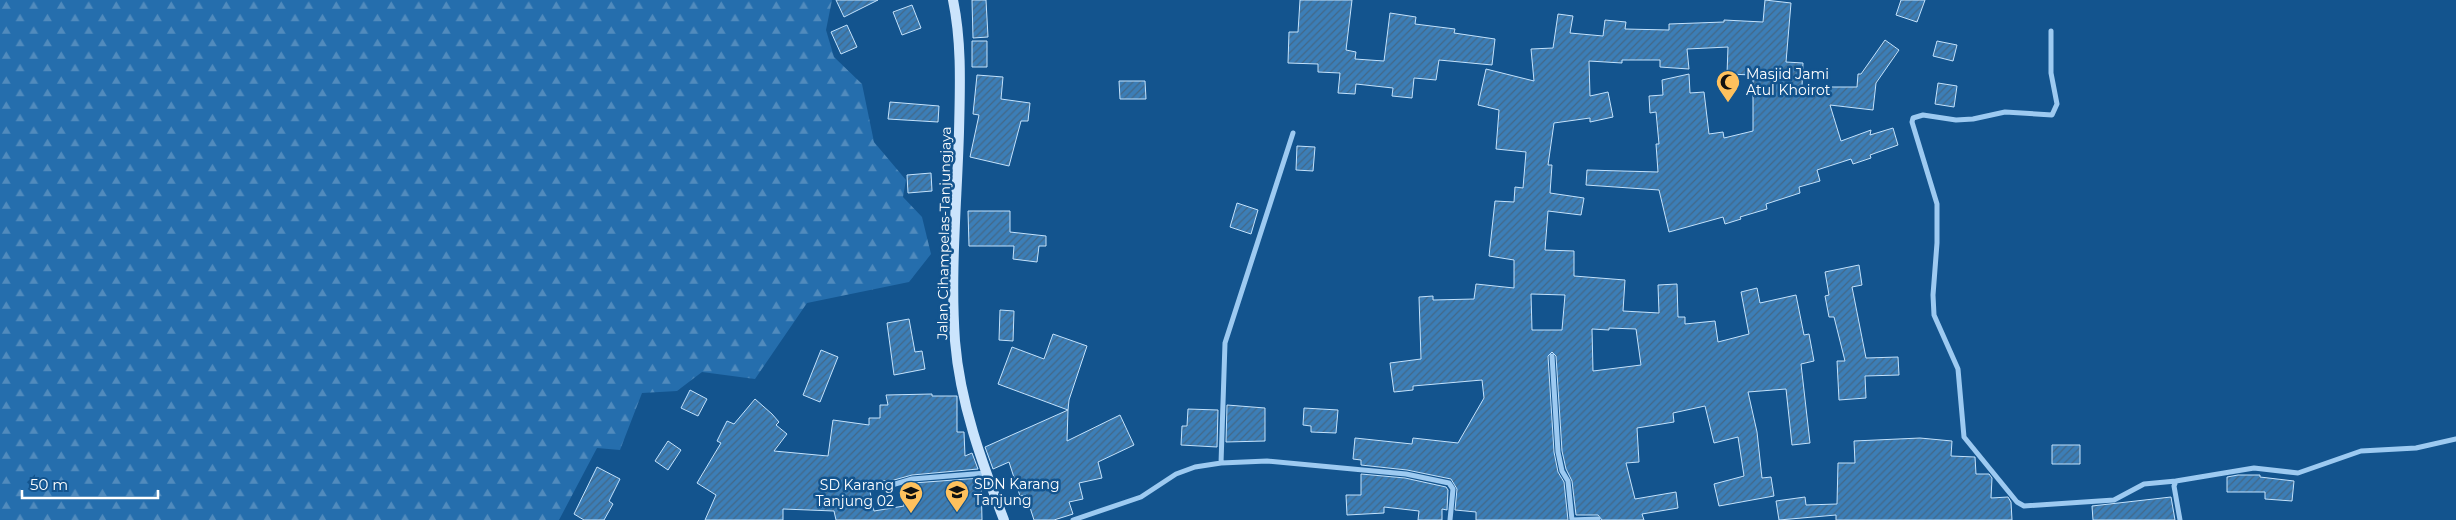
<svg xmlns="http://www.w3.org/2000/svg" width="2456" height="520" font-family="Montserrat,sans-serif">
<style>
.forest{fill:url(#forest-firs)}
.building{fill:url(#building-hatch);stroke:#c3e2fc;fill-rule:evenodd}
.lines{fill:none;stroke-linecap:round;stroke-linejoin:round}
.minor{stroke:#9dcaf1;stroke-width:5}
.secondary{stroke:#cbe4fc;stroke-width:10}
.labels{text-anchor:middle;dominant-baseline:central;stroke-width:5;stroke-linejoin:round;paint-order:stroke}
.poi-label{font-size:14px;fill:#fff;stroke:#13548e;text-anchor:start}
.street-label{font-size:14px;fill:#fff;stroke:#13548e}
</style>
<defs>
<pattern id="forest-firs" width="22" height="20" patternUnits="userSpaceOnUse" patternTransform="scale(1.25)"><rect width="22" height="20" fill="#256ead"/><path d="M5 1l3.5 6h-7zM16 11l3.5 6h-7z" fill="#518bbd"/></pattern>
<pattern id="building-hatch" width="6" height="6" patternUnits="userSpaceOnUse" patternTransform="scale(1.25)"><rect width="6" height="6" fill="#3c7eb7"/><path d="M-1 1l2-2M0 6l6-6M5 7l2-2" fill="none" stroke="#436887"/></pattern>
</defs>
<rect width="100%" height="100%" fill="#13548e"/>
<path class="forest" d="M0,0H832L826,30L834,57L862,84L874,142L906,180L903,197L922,217L931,254L909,282L807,303L755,379L702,372L677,391L642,393L620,450L597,448L559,520H0Z"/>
<path class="building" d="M836,0H878L844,17Z
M972,0H986L988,37L973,38Z
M1300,0H1352L1346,50L1356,52L1355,59L1384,61L1390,13L1416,17L1415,24L1455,29L1454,33L1495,39L1492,65L1439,60L1436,80L1414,78L1412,98L1392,96L1393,88L1356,84L1355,94L1338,93L1340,73L1318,72V64L1288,63L1289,32H1298Z
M1765,0L1791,3L1786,62L1803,63L1802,87H1857L1858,74H1861L1885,40L1899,50L1876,83L1873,110L1830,105L1841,141L1871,130L1870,135L1893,128L1898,145L1870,155L1871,158L1853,164L1851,159L1817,170L1820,181L1799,187L1800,193L1766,204L1767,209L1740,217L1741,219L1725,224L1723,217L1669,232L1659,190L1586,185L1587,170L1658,172L1656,144H1659L1656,112L1650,113L1649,96L1663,95L1662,80L1689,74L1690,93L1704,92L1709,134L1723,132L1724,138L1753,131V75L1727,74L1728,47L1687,49L1689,69L1660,67V60H1622V63L1589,61L1590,96L1608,92L1613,117L1590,122V118L1554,123L1548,165H1552L1550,193L1584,198L1581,215L1548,211L1545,250L1574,251V276L1625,280L1623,311L1659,313L1658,285L1677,284L1678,317H1685V324L1715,321L1718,342L1749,334L1741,292L1757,288L1760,303L1796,295L1804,335L1809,334L1814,361L1801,364L1810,443L1792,445L1786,389L1748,392L1757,432L1762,478L1771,477L1774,496L1719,506L1714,484L1744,476L1738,437L1714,443L1705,406L1673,413L1674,422L1637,428L1639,462L1626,463L1635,499L1676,492L1678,508L1642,514L1644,520H1602L1598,515H1576L1572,481L1566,469L1562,451L1556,356L1552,352L1548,356L1554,452L1558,472L1564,482L1568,520H1476V512L1455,510L1457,489L1451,479L1407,470L1361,465V460L1353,459L1355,438L1412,444L1413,438L1458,443L1484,398L1482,380L1413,386V390L1394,392L1390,363L1421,359L1419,297L1433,296V300L1474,299L1476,284L1514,288V260L1489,256L1495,201L1514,202L1515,187L1523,188L1526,152L1496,149L1499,110L1478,105L1486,69L1534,81L1531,49L1553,48L1558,14L1573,16L1570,33L1603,36L1605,20L1626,22L1625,29L1669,30V24L1724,22V20L1763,22ZM1531,294L1565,295L1562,330H1532ZM1609,328L1636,329L1641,365L1593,371L1592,329L1609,330Z
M1901,0H1925L1917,22L1896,15Z
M912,5L921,28L902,35L893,12Z
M847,25L857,47L841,54L831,32Z
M972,41H987V67H972Z
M1937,41L1957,45L1953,61L1933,56Z
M977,75L1003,77L1001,99L1030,103L1028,121H1021L1009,166L970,157L979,115L973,114Z
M1119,81H1145L1146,99H1120Z
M1938,83L1957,86L1954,107L1935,104Z
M890,102L939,106L938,122L888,119Z
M1297,146L1315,147L1313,171L1296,170Z
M931,173L932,191L908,193L907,175Z
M1237,203L1258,210L1251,234L1230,227Z
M968,211H1010V232L1046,236V246H1039L1037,262L1013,259L1014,246H969Z
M1859,265L1862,285L1852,287L1866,358L1898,357L1899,375L1865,376L1866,398L1839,400L1837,361H1845L1834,317H1829L1825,296L1829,295L1825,272Z
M1000,310L1014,311L1013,341L999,340Z
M909,319L915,352L922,351L925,369L894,375L887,323Z
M1053,334L1087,346L1069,400L1068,410L998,384L1012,347L1044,359Z
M821,350L838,357L820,402L803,395Z
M690,390L707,399L698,416L681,408Z
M932,394V396H957V432H964L965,456L972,453L978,469L912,475L894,480L868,482L874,511L904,506L903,486L913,483L981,478L982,520H836L834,511L783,509V520H705L716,495L697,483L721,443L717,441L727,421L734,424L755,399L772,414L779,422L776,425L787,434L774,451L828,456L833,420L869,425V418H880V405H888L886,395Z
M1227,405L1265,408V441L1226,442Z
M1304,408L1338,410L1336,433L1311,432V426L1303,425Z
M1188,409L1218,410L1217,447L1181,445L1182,426H1187Z
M1068,410L1067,441L1120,415L1134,445L1098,462L1102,478L1079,483L1083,499L1069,502L1073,514L1054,520H1034L1026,495L1020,496L1009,462L993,469L985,447Z
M1920,438L1952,441L1951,456L1975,457L1976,474H1989L1992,478L1991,498L2008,497L2011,502L2012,520H1836V515L1779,520L1776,501L1805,497L1806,505L1837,504L1838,463H1855L1854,441Z
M668,441L681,450L668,470L655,461Z
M2052,445H2080V464H2052Z
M597,467L620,479L609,501L613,504L604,520H584L574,514Z
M1361,474L1405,478L1446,487L1448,490L1447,510L1442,509V520H1418L1419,511L1384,507V513L1347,515L1346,495H1361Z
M2238,475H2260V477L2294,481L2292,501L2265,499V492H2227V477Z
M2171,497L2175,520H2093L2092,506Z"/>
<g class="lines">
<path class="minor" d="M2051,31V73L2057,104L2052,115L2005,112L1973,119L1956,120L1923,115L1913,118L1912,122L1937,204V243L1933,295L1934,315L1958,369L1964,437L2017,502L2024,506L2114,500L2144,484L2176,481
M1552,356L1558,452L1562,471L1568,481L1572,520
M1221,463L1225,343L1293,133
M885,487L912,479L986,473
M1073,520L1141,497L1176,474L1195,467L1221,463L1267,461L1406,474L1449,483L1453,489L1450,520
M1572,520L1598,519
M2180,520L2174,486L2176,481L2254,468L2298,473L2361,451L2416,448L2456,439"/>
<path class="secondary" d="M953,0C962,43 960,88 959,132C957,201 950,272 955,341C960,403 982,463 1004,520"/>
</g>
<defs>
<g id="mosque-pin" transform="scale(1.25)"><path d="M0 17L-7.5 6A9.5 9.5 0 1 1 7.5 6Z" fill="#ffc15d" stroke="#13548e"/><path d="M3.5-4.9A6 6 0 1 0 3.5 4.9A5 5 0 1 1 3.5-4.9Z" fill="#111"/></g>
<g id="school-pin" transform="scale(1.25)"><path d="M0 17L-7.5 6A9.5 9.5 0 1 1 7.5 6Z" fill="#ffc15d" stroke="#13548e"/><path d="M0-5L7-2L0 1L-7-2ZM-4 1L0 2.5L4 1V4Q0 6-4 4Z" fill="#111"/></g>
</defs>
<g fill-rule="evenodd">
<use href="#mosque-pin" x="1728" y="82"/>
<use href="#school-pin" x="957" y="492"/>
<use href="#school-pin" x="911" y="493"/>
</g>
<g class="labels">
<g class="poi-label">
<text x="1746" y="74">Masjid Jami<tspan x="1746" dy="16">Atul Khoirot</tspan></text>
<text x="974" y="484">SDN Karang<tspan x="974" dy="16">Tanjung</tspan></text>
<text x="894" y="485" text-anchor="end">SD Karang<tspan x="894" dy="16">Tanjung 02</tspan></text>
</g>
<g class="street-label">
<text transform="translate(944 233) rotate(-89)">Jalan Cihampelas-Tanjungjaya</text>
</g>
</g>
<path d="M22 490v8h136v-8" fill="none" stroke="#ffffff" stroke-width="2.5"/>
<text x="30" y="490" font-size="15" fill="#ffffff" stroke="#13548e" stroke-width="4" paint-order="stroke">50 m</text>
</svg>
